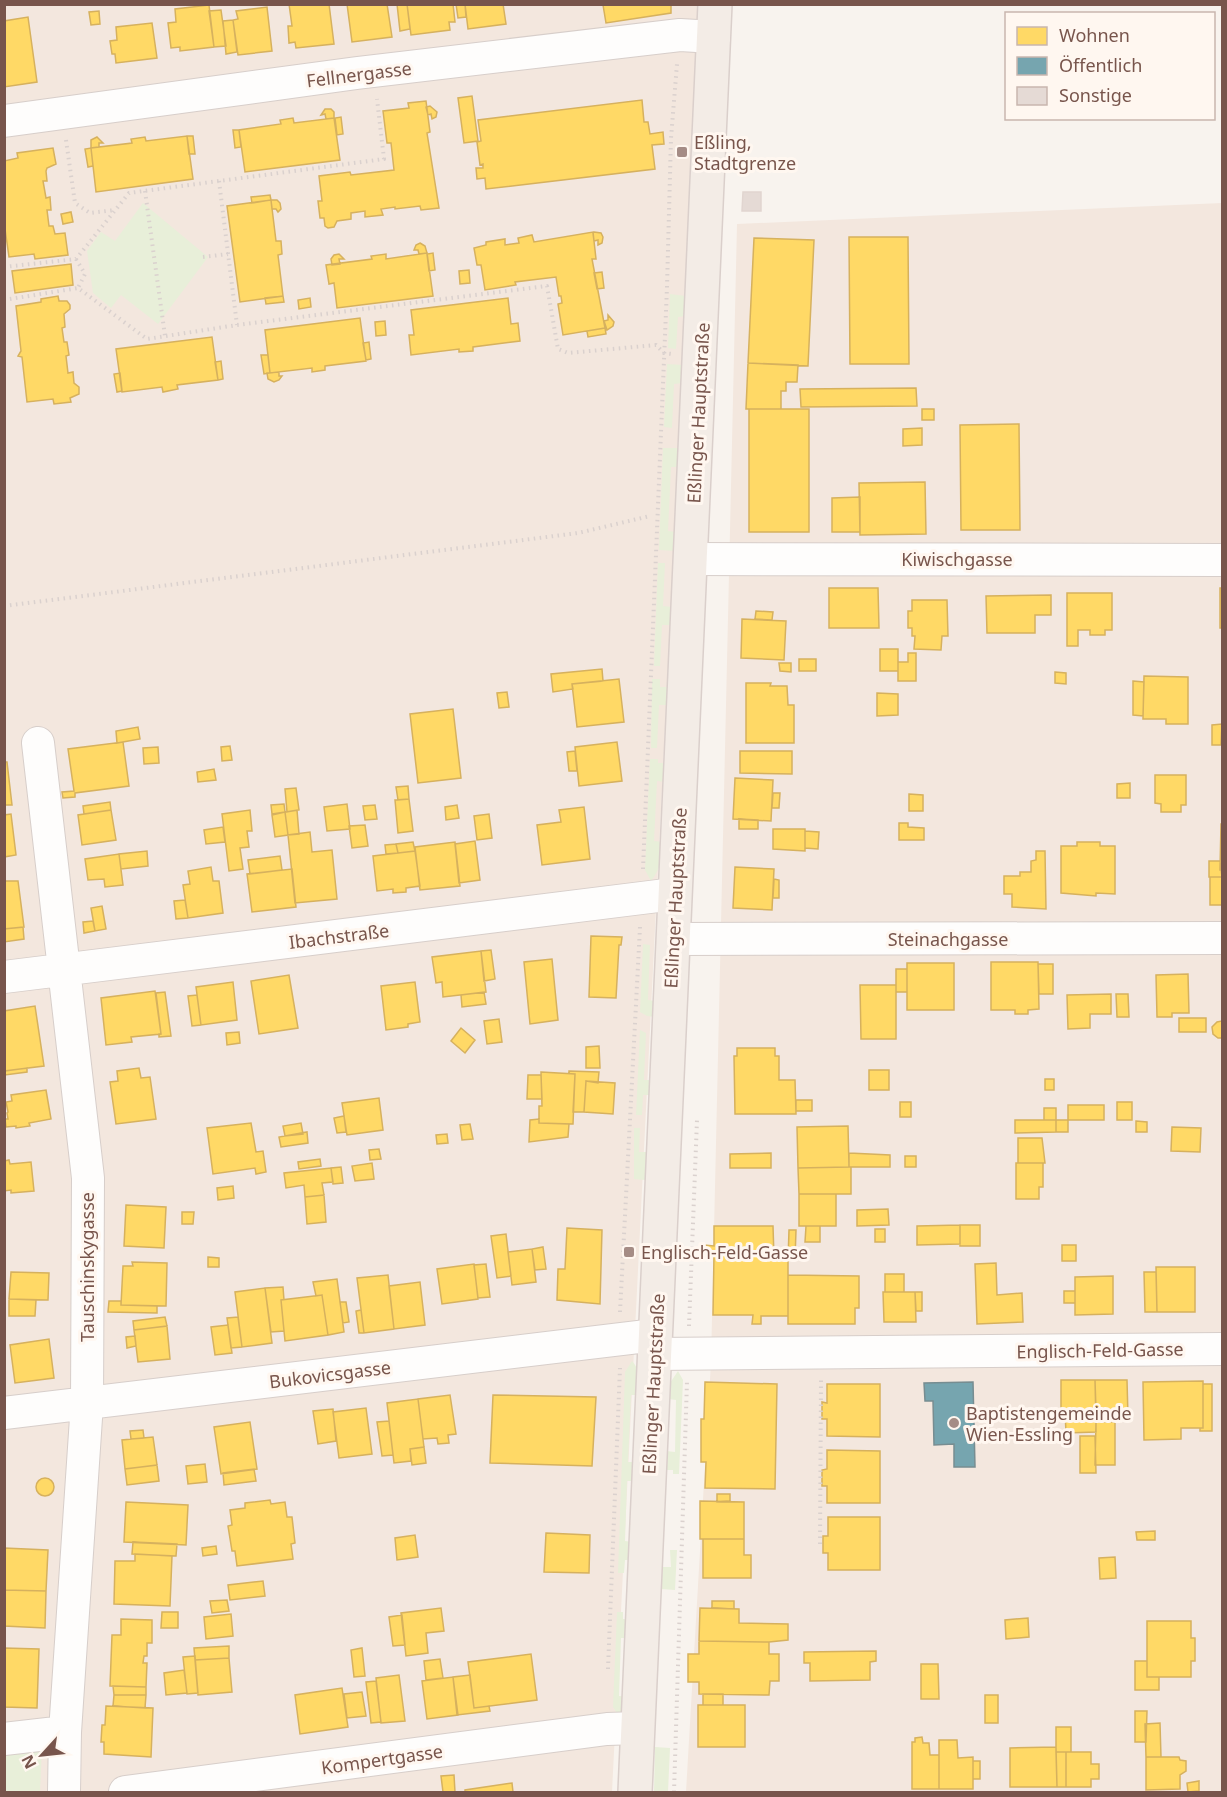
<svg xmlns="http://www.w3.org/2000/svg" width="1227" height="1797" font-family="'Noto Sans',sans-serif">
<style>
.residential{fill:#f3e7de}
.green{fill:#e8efd9}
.homes{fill:#ffd966;stroke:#d6b15e;stroke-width:1.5}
.public{fill:#76a5af;stroke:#778d91;stroke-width:1.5}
.building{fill:#e5dad5;stroke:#e1d5d0;stroke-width:1.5}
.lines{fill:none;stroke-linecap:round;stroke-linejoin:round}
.street-casing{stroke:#d7ceca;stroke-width:34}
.primary-casing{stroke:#dacfcb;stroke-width:36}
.path{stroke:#dad1ce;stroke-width:4;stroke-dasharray:1.5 4.5;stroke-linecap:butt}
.street{stroke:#fefdfc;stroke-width:32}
.primary{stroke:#f3ece6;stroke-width:33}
.poi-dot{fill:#a58c85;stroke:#fff7f0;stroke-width:2}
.labels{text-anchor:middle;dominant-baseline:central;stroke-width:6;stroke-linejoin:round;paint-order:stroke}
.street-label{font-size:18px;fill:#78554c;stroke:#fff7f0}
.poi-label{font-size:18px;fill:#78554c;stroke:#fff7f0;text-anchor:start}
</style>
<rect width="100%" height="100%" fill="#f8f3ee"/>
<path class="residential" d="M5,5H701L612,1792H5Z
M1222,203V1792H686L711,1362L737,224Z"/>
<path class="green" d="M143,203L208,257L158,324L121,295L111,308L93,293L87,251L101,232L115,241Z
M670,294L686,296V316L678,317L676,349L668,348Z
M667,364L683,365V383L674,384L672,428L664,427Z
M663,448H680L679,467H671L668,531L676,532L675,551L659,550Z
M658,563H665L663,606L672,607L671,625H662L660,666H654Z
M652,679H660V687H668V705H659L657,748H651Z
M650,759H658V763H666L665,782L657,781L654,841L663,842C662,859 661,868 651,881L645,870Z
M643,944L650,945L648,1000L655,1001V1017L647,1016L640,1012Z
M640,1030L646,1033L644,1080H652L651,1095H643L642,1115H636Z
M634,1128H640L639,1152H647L645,1180L634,1179Z
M632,1361C641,1371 640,1382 639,1395H631L628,1462H637L636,1481H627L625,1541L633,1542V1560H625L624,1573H618L625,1372Z
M678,1371L683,1380L679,1474H673V1470H665L666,1451L675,1452L676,1400L668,1399L670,1383Z
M670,1550H677L675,1590L661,1589L662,1567H671Z
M617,1612H623V1619H631L629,1638H621L619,1696L628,1697L620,1718L613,1707Z
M42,1747L40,1792H5L4,1752Z
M655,1747L670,1748L668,1792H654Z"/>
<path class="homes" d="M289,4H329L334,44L296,48L295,42L289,43L288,26H292Z
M347,4H387L392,37L352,42Z
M397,4H407L410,29L400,31Z
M407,4H453L455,22H449L450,30L411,35Z
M456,4H465L466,17L458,18Z
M465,4H503L506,24L468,29Z
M610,4H671V13L606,23L603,5Z
M209,5L214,47L180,51V47L171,48L168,23L176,22L175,9Z
M267,7L272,51L238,55L233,20L238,19L236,11Z
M221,10L226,46L214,47L209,11Z
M99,11L100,24L91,25L89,12Z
M28,17L37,82L4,87V21Z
M233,20L237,52L226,54L223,21Z
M152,23L157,58L116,63L115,54H112L110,41L117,40L116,27Z
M472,96L478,141L464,143L458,98Z
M642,100L644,122H648L650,134L663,132L664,144L652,145L655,169L486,189L485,178L477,179L476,168H483V164L480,165L477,142L481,141L478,120Z
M426,101L430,132L427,133L439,208L421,210L420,206L395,209V207L381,209L383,215L365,217V211L351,213V219L337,221L334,227L328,228L325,226L324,218H320L318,201H322L319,176L350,172L351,175L394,170L391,143H387L383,111L409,108L408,103Z
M430,106L437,112L436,117L432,119L431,114L428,115L426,107Z
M325,109H331L334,112V118L326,119L325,114L321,115Z
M341,117L343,134L337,135L335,118Z
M293,118L294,123L334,118L340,160L245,172L239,130L281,124L280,120Z
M233,130H239L241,147L235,148Z
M187,136L193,179L96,192L91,148L132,143L131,139L145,137L146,141Z
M187,136H193L195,154H189Z
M97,137L103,143H99V147L91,148V140Z
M53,148L56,164L47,168L46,171L47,181H43L46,198L50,197L51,210H47L49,226H53L55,234L65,233L68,255L35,259L34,254L9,257L4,222V161L18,158L17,153Z
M91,148L93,166L88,167L85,149Z
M270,195L271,200L252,203L251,197Z
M271,200L276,241H281L282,254L278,255L283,296L240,302L227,206Z
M271,200H277L280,203L281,209L278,212L276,209H272Z
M71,212L73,222L63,224L61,214Z
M593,232L596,259H592L605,328L563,335L558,304L562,303L561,296H559L556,277L515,282L516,285L485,290L481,265H477L474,248L486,245V242L505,239V245L519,243L518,238L532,235L534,242Z
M594,232L601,233L603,237L602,243L598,245V240L594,241L593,233Z
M849,237H908L909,364H850Z
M754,238L814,240L808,366L748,363Z
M420,243L425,246L427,253L419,254L418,250H414L416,245Z
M427,253L433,296L337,308L334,283L329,284L326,265L372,259L371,256L386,254V259Z
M433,253L435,270L429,271L427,254Z
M339,254L344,259H339L340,264L332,265L331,259L334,255Z
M71,264L73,285L15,293L12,271Z
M469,270L470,283L460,284L459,271Z
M602,272L604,288L597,289L594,273Z
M58,296L59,301H67L70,305V309L64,314L65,327L62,328L64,342H67L69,355L66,356L68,373L73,372L74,383L79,387V394L70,398L71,402L54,404L53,399L27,402L22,357L18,356L21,351L16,306L41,302V299Z
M283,296L284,302L266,304L265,298Z
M310,298L311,307L299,309L298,300Z
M508,298L511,324L518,323L520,341L473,347V351L459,352V349L411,355L409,335H414L411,310Z
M608,315L614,322L613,326L607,330L604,321L608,320Z
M360,318L366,361L325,366V370L312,372V368L270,373L265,330Z
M385,321L386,335L376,336L375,322Z
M605,328L606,334L588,337L587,331Z
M212,337L218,380L177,385L178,389L163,392L162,387L122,392L116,349Z
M369,342L371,359L366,360L363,343Z
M261,355H268L270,373L264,374Z
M221,361L223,379L218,380L215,362Z
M748,363L798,365L797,382H786V391H781V409H746Z
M279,372V376H282L279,380L274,382L268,379L267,373Z
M120,373L122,391L117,392L114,374Z
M916,388L917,406L801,407L800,389Z
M749,409H809V532H749Z
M922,409H934V420H922Z
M1019,424L1020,530H961L960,425Z
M922,428V445L903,446V429Z
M925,482L926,534L860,535L859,483Z
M860,497V532H832V498Z
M829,588H878L879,628H829Z
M1220,588H1222V628H1220Z
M1067,593H1112V630H1105V635H1090V630H1078V646H1067Z
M1051,595V615H1035V633H987L986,596Z
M912,600H947L948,636H942L941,650L914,649L915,636H912V628H908V611H912Z
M756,611L773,612L772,620L755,619Z
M742,619L786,621L784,660L741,658Z
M880,649H898V671H880Z
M908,653H916V681H898V662H908Z
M799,659H816V671H799Z
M779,663H791V672L780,671Z
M602,669L603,681L572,684L573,689L553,692L551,674Z
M1055,672L1066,673V684L1055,683Z
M1144,676L1188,677V724H1166V719H1143Z
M619,679L624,722L577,727L572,684Z
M1133,681L1144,682L1143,716L1133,715Z
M746,683H771L770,686H787L788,705H794V743H746Z
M507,692L509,707L499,708L497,693Z
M877,693L898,694V715L877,716Z
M453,709L461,778L418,783L410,714Z
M1222,724L1221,745H1212V725Z
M138,727L140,739L117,743L116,731Z
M123,742L129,786L75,793V797L63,798L62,792L74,791L68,749Z
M617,742L622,781L579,786L575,747Z
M230,746L232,760L222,761L221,747Z
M158,747L159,763L144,764L143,748Z
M575,751L577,771H569L567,752Z
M740,751H792V774L740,773Z
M4,762H7L12,805H4Z
M214,769L216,780L198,782L197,772Z
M1155,775H1186V805H1181V812H1161V804L1155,803Z
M735,778L773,780L771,821L733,819Z
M1130,783V798H1117V784Z
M408,786L409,799L398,800L396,787Z
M296,788L299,810L287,812L285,789Z
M773,793H780L779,808H772Z
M909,794L923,795V811H909Z
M409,799L413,831L398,833L395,800Z
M110,802L111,810L84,814L83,806Z
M284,804L285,812L272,814L271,805Z
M347,804L350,829L327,831L324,807Z
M375,805L377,819L365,820L363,806Z
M457,805L459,818L446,820L445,807Z
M584,807L590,859L542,865L537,825L561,822L559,810Z
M111,810L116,840L82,845L78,815Z
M250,810L252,831H247L249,847L240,848L243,869L229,871L222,814Z
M297,810L299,834L288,835L285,812Z
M285,812L288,835L275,837L272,815Z
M11,814L16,855L4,857V815Z
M489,814L492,838L477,840L474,816Z
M739,819L758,820V829H739Z
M899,823H908V827L924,828V840H899Z
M1221,824H1222V870H1220Z
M365,825L368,846L352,848L349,826Z
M223,827L225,842L206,844L204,830Z
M773,829H805V851L773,849Z
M805,831L819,832L818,849L805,848Z
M310,832L312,852L332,850L337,899L295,903L288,835Z
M475,841L480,880L459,883L455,844Z
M413,842L415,851L398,853L396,844Z
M455,842L460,886L420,890L415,847Z
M1077,842H1100V846H1115V894L1096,893V896L1061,893V846H1077Z
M396,844L398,853L386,854L385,845Z
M147,851L148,866L121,869L119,854Z
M415,851L420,886L406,888V892L393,893V889L377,891L373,856Z
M1036,851H1045L1046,909L1012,907V894H1004V876H1020V872H1031V861L1036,860Z
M119,854L123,885L105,887L104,879L88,880L85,859Z
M280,856L282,870L250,874L248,860Z
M1209,861H1220L1222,877H1209Z
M211,867L213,881H219L223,913L188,918L183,885L190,884L188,871Z
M735,867L774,869L772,910L733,908Z
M292,869L296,907L252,912L247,874Z
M1210,877H1222V905H1210Z
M774,879L779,880V898H773Z
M4,881H18L24,927L4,929Z
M185,900L188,918L176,919L174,901Z
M102,906L106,929L95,931L91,908Z
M93,921L95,931L84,933L83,922Z
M23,927L24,939L4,942V929Z
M591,936L622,937L621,945H619L616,998L589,997Z
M491,950L495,979L484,981L481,951Z
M481,951L486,992L443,997L442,982L436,983L432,957Z
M552,959L558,1020L530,1024L524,962Z
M991,962H1038L1039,1009L1028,1010V1014H1015V1010H991Z
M907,963H954V1010H907Z
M1038,964H1053V994H1039Z
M896,969H907V992H896Z
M1188,974L1189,1013H1172V1017H1157L1156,975Z
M289,975L298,1028L259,1034L251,981Z
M233,982L237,1020L201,1025L196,987Z
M415,982L420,1022L408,1024V1027L386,1030L381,986Z
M860,985H896V1039H861Z
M155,991L161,1034L131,1037L132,1042L106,1045L101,998Z
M165,992L171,1036L159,1037V1034H161L156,993Z
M484,992L486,1004L462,1007L461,995Z
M1111,994V1014H1090V1028L1068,1029L1067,995Z
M1116,994H1128L1129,1017H1117Z
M197,995L201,1025L192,1026L188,996Z
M35,1006L44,1066L4,1071V1011Z
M1222,1008V1055V1038H1218L1213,1034L1212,1027L1217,1022L1222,1021Z
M1179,1018H1206V1032H1179Z
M499,1019L502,1042L487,1044L484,1021Z
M461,1028L475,1040L465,1053L451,1041Z
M239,1032L240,1043L227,1045L226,1033Z
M599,1046L600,1068H586V1047Z
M737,1048H775V1056H779V1080H795L796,1114H735L734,1056H737Z
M27,1068V1072L5,1075V1071Z
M139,1068L141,1078L150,1077L156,1119L116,1124L110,1082L118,1081L117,1071Z
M869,1070H889V1090H869Z
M569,1071L599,1072L598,1083L586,1081L584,1112H573L575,1074H569Z
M541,1072L575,1074L573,1124L539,1123V1106H542Z
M528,1075H541L542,1099H527Z
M1045,1079H1054V1090H1045Z
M586,1081L615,1083L613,1114L584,1112Z
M46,1090L51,1119L29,1123L30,1126L16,1128V1126L6,1127L5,1119H8L7,1113L8,1112L6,1102L12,1101L11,1095Z
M379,1098L383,1130L347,1135L342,1103Z
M796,1100H812V1111H796Z
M900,1102H911V1117H900Z
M1117,1102H1132V1120H1117Z
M1068,1105H1104V1120H1068Z
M1044,1108H1056V1120H1044Z
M344,1116L346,1132L337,1133L334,1118Z
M539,1119V1123L569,1124L568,1137L529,1142L530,1120Z
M1015,1120H1056V1132L1015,1133Z
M1056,1120H1068V1132H1056Z
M1136,1121L1147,1122V1132H1136Z
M251,1123L256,1152L263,1151L266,1172L256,1174L255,1168L213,1174L207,1128Z
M301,1123L303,1134L285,1136L283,1126Z
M470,1124L473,1139L462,1140L460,1125Z
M848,1126L849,1167L798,1168L797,1127Z
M1172,1127L1201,1128L1200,1152L1171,1151Z
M307,1132L308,1143L281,1147L279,1137Z
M447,1134L448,1143L437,1144L436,1135Z
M1018,1138H1042L1045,1163H1018Z
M379,1149L381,1159L370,1160L369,1150Z
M771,1153V1168H730V1154Z
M849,1153L890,1155V1167H849Z
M905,1156H916V1167H905Z
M320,1159L321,1166L299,1169L298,1162Z
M9,1160L10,1164L31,1162L34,1191L11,1193V1190L4,1191V1161Z
M372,1163L374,1179L355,1181L352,1166Z
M1016,1163H1043V1187H1039V1199H1016Z
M341,1167L343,1183L333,1184L331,1168Z
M849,1167H851V1194H799L798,1168Z
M331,1168L333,1182L322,1183L324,1195L305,1197L304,1185L286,1188L284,1173Z
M233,1186L234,1198L218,1200L217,1188Z
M799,1194H836V1226H799Z
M324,1195L326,1222L307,1224L305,1197Z
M126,1205L166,1207L164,1248L124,1246Z
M888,1209L889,1225L857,1226V1210Z
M182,1212H194L193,1224H182Z
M960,1225V1244L917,1245V1226Z
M960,1225H980V1246H960Z
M714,1226H773L774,1257H788V1316H761V1324H752L753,1315H713L714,1254H706L705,1245L714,1246Z
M806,1226H820V1242H805Z
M567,1228L602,1230L600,1304L557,1300L558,1269H565Z
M875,1229H885V1242H875Z
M789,1230H796L795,1260H788Z
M506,1234L511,1276L497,1278L491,1236Z
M1062,1245H1076V1261H1062Z
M543,1247L546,1269L535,1270L532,1249Z
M532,1249L536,1282L512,1285L508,1252Z
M208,1257L219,1258V1267H208Z
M132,1262L167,1263L166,1306L121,1305L123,1266H133Z
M996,1263L997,1295L1022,1293L1023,1322L977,1324L975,1264Z
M474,1264L478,1299L442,1304L437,1269Z
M486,1264L490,1297L478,1298L474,1265Z
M1156,1267H1195V1312H1157Z
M11,1272L49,1273L48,1300L9,1299Z
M1144,1272H1156L1157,1312H1145Z
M885,1274H904V1292H885Z
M388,1275L394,1329L364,1333L357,1278Z
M788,1275L859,1276V1308H855V1324H788Z
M1113,1276V1314L1075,1315V1277Z
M337,1279L344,1332L328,1335L322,1295L316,1296L313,1282Z
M420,1282L425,1325L394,1329L389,1286Z
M283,1287L284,1300H281L284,1331L271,1332L265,1288Z
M265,1288L272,1343L242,1347L235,1292Z
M1064,1291H1075V1303H1064Z
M883,1292H915L916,1322H884Z
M915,1292H922V1311H916Z
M322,1295L328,1335L285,1341L281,1300Z
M9,1299L36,1300L35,1316H9Z
M109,1301H121V1305L157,1306V1313L108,1312Z
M340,1302H346L349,1322L343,1323Z
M361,1310L364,1333H359L356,1311Z
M165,1317L167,1326L134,1330L133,1321Z
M238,1317L242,1347L231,1348L227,1318Z
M228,1325L232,1353L215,1355L211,1327Z
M167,1326L170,1359L138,1362L134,1330Z
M135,1336L136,1346L127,1348L126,1337Z
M49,1339L54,1378L15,1383L10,1345Z
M1061,1380H1095L1096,1410L1061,1411Z
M1095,1380H1127L1128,1417H1120V1422H1096Z
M1203,1381V1428H1181V1439L1144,1440L1143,1382Z
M705,1382L777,1384L775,1489L705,1488L706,1462H701V1419H704Z
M827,1384H880V1437L827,1436V1419H822V1402L827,1403Z
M1203,1384H1212V1431H1200V1428H1203Z
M450,1395L456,1434L448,1435L449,1443L438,1444L437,1438L423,1439L418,1399Z
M493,1395L596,1397L592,1466L490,1463Z
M418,1399L424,1447L410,1449L411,1461L394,1463L387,1403Z
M366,1408L372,1454L339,1458L333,1412Z
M333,1409L336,1441L318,1444L313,1411Z
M1096,1410V1432L1066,1433L1065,1411Z
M389,1421L393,1455L382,1456L377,1422Z
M250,1422L257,1469L221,1474L214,1427Z
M1096,1422H1115V1465H1095Z
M143,1430L144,1438L131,1439L130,1431Z
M1080,1436H1095L1096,1473H1080Z
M153,1437L157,1465L125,1469L122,1440Z
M424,1447L426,1463L412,1465L410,1449Z
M827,1450L880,1451V1503H827V1486H822V1470L827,1469Z
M205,1464L207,1482L188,1484L186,1466Z
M157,1465L159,1481L127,1485L125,1469Z
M254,1469L256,1481L224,1485L223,1473Z
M36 1487a9 9 0 1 1 18 0a9 9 0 1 1-18 0Z
M717,1494H730V1501L717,1502Z
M270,1500L271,1504L285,1502L287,1517H292L295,1543L291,1544L293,1559L237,1566L235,1551H232L228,1526L232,1525L230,1510L245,1508V1503Z
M700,1501L744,1502V1539H700Z
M126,1502L188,1505L186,1545L124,1542Z
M828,1517H880V1570H828V1553H823V1536H828Z
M1155,1531V1540H1137L1136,1532Z
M546,1533L590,1535L589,1573L544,1572Z
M415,1535L418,1557L397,1560L395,1538Z
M703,1539H744V1555H751V1578H703Z
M133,1542L177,1544L176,1556L132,1554Z
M216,1546L217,1554L203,1556L202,1548Z
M4,1548L48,1550L46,1591L4,1590Z
M135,1554L172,1556L170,1606L114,1604L115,1561H135Z
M1115,1557L1116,1578L1100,1579L1099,1558Z
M263,1581L265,1596L230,1600L228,1585Z
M4,1590L46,1591L45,1628L4,1626Z
M227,1600L229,1611L212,1613L210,1601Z
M712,1601H734V1609L712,1608Z
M441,1608L444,1631L426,1633L428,1653L406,1656L401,1613Z
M700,1608L739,1609V1623L788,1624V1640L769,1642L699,1641Z
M162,1612H178V1628H161Z
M231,1614L233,1636L206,1639L204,1617Z
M402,1615L405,1645L393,1646L389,1617Z
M1028,1618L1029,1637L1006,1639L1005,1620Z
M121,1619L152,1620V1643H147V1656H144L143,1663H147L146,1687L110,1686L112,1635H121Z
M1147,1621H1191V1638H1195V1661H1191V1677H1147Z
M699,1641L769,1642V1654H779V1681H770L769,1695L699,1694V1682H688V1654H699Z
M229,1646V1658L195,1660L194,1648Z
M4,1648L39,1649L37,1708L4,1707Z
M362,1648L365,1676L354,1677L351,1650Z
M876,1651V1661L870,1662V1680L810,1681V1663H804V1652Z
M531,1654L537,1700L474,1708L468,1662Z
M195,1656L198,1693L187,1694L183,1657Z
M229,1658L232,1692L198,1695L195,1660Z
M440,1659L443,1678L426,1680L424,1661Z
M1135,1661H1147V1677H1159V1690H1135Z
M921,1664H938L939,1699H921Z
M184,1670L187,1693L166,1695L164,1673Z
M399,1675L405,1721L381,1723L376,1678Z
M470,1675L474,1708L489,1706L490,1711L457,1715L453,1677Z
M453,1677L458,1715L427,1719L422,1681Z
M376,1681L381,1722L371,1723L366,1682Z
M113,1686L146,1687V1695H114Z
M342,1688L348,1727L300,1734L295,1695Z
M362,1692L366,1716L347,1718L344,1694Z
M703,1694H723V1705H703Z
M114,1695H146L145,1708L113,1706Z
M985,1695H998V1723H985Z
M698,1705H745V1747H698Z
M106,1706L153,1708L151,1757L104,1754V1742H101L102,1725H105Z
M1135,1711H1147L1146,1742H1135Z
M1160,1723L1161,1757H1146L1145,1724Z
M1056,1727H1071V1752H1056Z
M922,1737L923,1743H929L930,1755H939V1789H912V1742H915V1738Z
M939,1740H957L958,1758L973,1757V1789H939Z
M1056,1747L1057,1787H1010V1748Z
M1056,1752H1066V1787H1057Z
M1066,1752H1091V1764H1099V1779H1091V1787H1066Z
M1146,1757H1179L1180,1760L1186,1761V1771L1180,1775V1789L1146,1790Z
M973,1761H980V1779H973Z
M454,1775L455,1792H443L441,1776Z
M1199,1781V1791L1188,1792L1187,1783Z
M512,1783L513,1792H465V1790Z"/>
<path class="public" d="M973,1382L975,1467H954V1444L934,1445L933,1401H925L924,1383Z"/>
<path class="building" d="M743,192H761V211H742Z"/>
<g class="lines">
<g class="street-casing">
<path id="street" d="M4,121L357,73L680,35L714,37
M692,559L1222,560
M38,743L88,1178L87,1403L65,1732L64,1792
M673,939L1222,938
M4,977L674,894
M654,1354L1222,1349
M4,1413L655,1335
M4,1739L65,1732
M125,1792L607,1729L638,1728"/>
</g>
<g class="primary-casing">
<path id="primary" d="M635,1792L715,4"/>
</g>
<path class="path" d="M66,140L75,203L90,213L115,210
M219,181L237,325
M145,191L165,336
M203,257L228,254
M76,259L85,274L78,288
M4,267L76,259L129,193L384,159L377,99
M4,300L78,288L147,339L237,325L547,286L558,349L568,353L656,345L664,353L672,354
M4,606L578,533L650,516
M643,869L667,287L671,138L677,64
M620,1312L640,927
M689,1326L697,1120
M820,1544L821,1380
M608,1669L620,1368
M674,1792L687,1381"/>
<use href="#street" class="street"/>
<use href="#primary" class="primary"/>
</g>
<g class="poi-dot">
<rect x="676" y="146" width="12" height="12" rx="3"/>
<rect x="623" y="1246" width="12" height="12" rx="3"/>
<circle cx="954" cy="1423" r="6"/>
</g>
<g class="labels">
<g class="street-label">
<text transform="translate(359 74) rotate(-7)">Fellnergasse</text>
<text transform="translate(698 413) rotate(-87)">Eßlinger Hauptstraße</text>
<text x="957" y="559">Kiwischgasse</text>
<text transform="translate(675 898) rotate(-87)">Eßlinger Hauptstraße</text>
<text transform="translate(339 936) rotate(-7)">Ibachstraße</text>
<text x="948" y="939">Steinachgasse</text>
<text transform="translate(87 1267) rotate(-90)">Tauschinskygasse</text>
<text transform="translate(1100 1350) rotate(-1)">Englisch-Feld-Gasse</text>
<text transform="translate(330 1374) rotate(-7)">Bukovicsgasse</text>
<text transform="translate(653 1384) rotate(-87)">Eßlinger Hauptstraße</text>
<text transform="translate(382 1759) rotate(-8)">Kompertgasse</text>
</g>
<g class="poi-label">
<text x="694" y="142">Eßling,<tspan x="694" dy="21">Stadtgrenze</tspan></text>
<text x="641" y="1252">Englisch-Feld-Gasse</text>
<text x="966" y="1413">Baptistengemeinde<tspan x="966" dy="21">Wien-Essling</tspan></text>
</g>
</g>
<rect width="1227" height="1797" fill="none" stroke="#78554c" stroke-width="12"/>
<rect x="1005" y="12" width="210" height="108" fill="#fff7f0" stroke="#c9b6ae" stroke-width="1.5"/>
<rect x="1017" y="27" width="30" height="18" fill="#ffd966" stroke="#c9b6ae" stroke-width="1.5"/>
<text x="1059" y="42" font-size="18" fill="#78554c">Wohnen</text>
<rect x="1017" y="57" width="30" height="18" fill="#76a5af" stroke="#c9b6ae" stroke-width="1.5"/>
<text x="1059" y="72" font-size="18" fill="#78554c">Öffentlich</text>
<rect x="1017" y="87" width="30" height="18" fill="#e5dad5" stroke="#c9b6ae" stroke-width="1.5"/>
<text x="1059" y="102" font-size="18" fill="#78554c">Sonstige</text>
<g transform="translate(42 1755) rotate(243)" stroke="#fff7f0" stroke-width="4.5" paint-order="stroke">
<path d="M0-4.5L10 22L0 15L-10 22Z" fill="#78554c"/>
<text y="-9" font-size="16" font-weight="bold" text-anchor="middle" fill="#78554c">N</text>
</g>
</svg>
